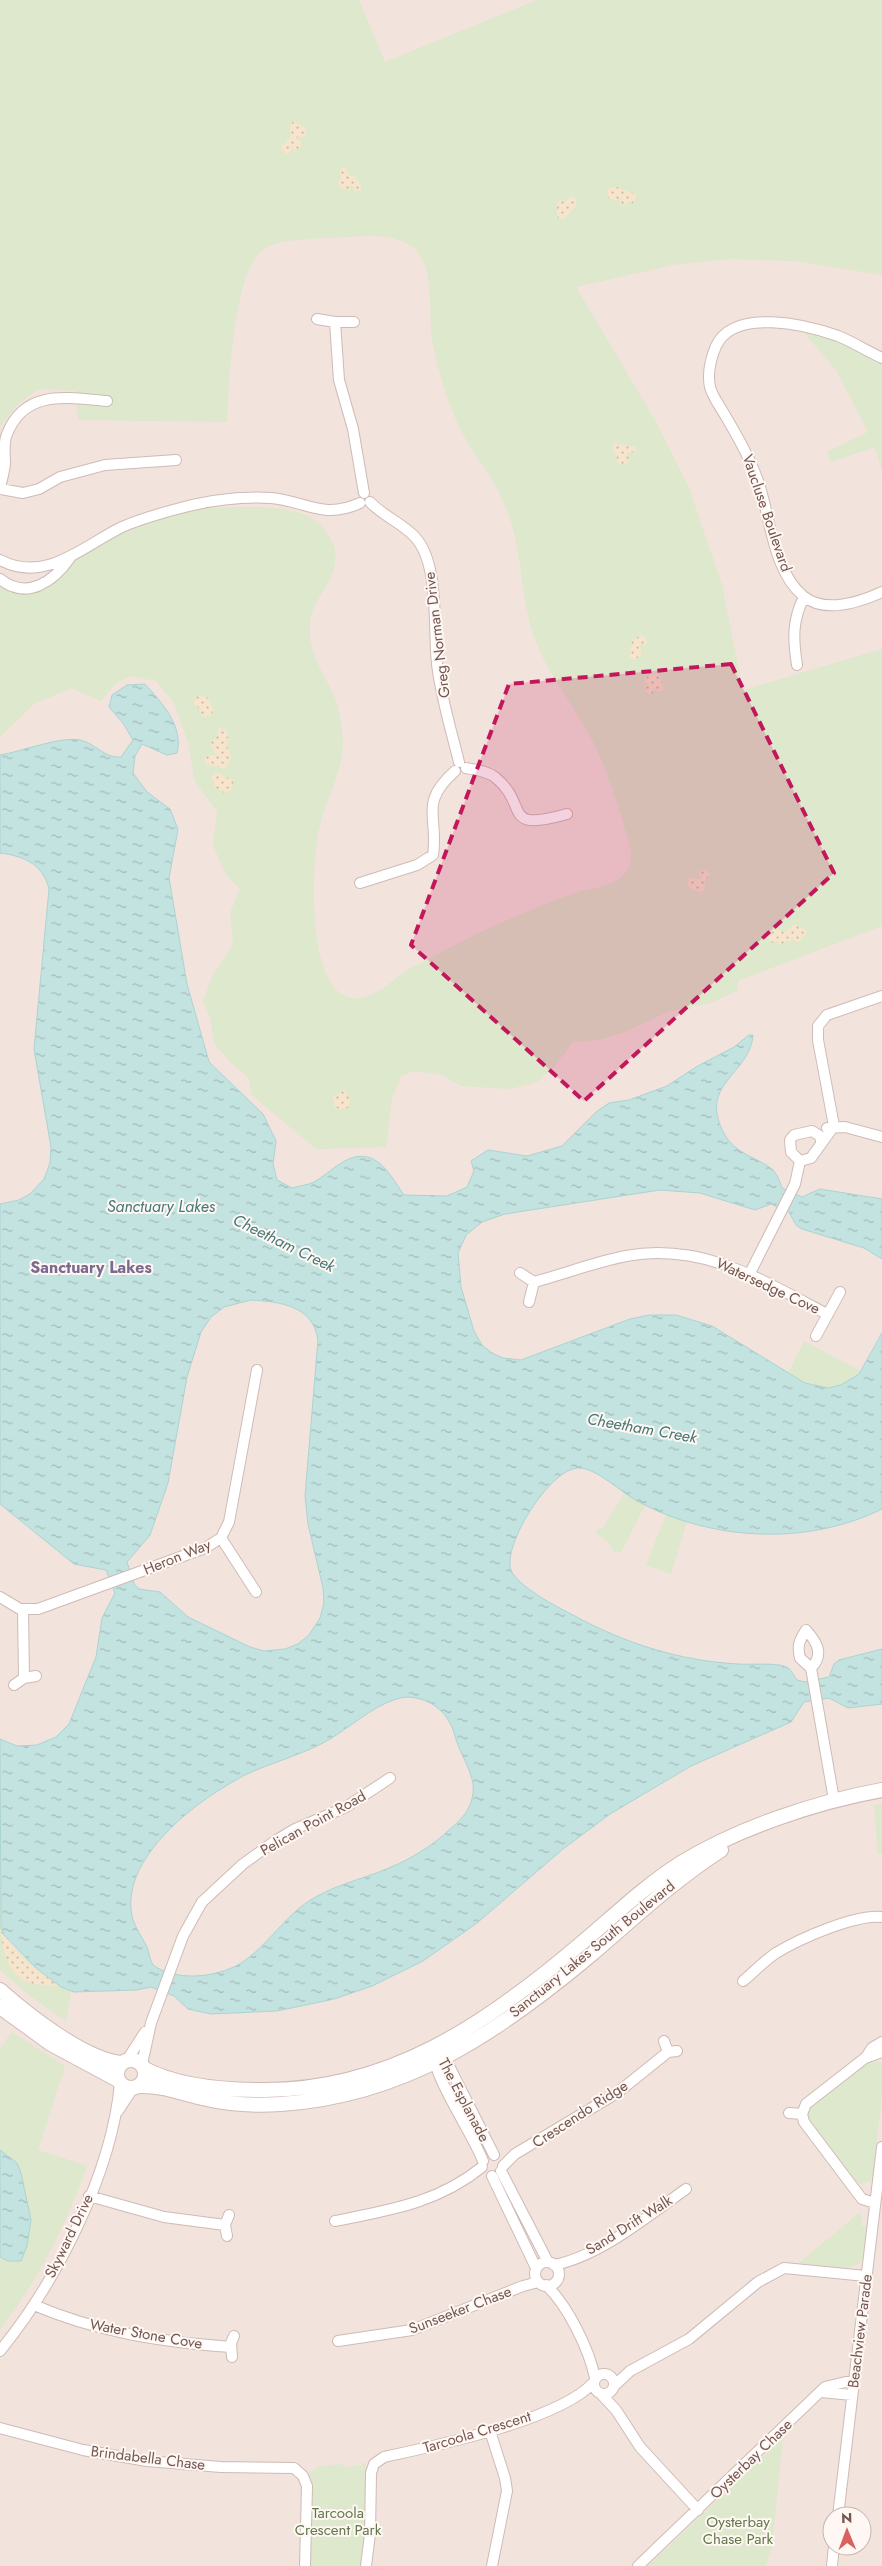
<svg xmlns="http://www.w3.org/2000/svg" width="882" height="2566" font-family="Jost,sans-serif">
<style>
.residential{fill:#f2e3dc;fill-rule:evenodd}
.green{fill:#dde8cc}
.sand{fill:url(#sand-dots)}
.water{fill:url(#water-ripples);stroke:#aad4d2;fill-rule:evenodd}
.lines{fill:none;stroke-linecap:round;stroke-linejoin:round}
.minor-casing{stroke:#cfbbb5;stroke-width:12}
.tertiary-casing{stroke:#cfbbb5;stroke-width:16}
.minor{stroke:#fff;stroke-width:10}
.tertiary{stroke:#fff;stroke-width:14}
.marked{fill:#c2185b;fill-opacity:0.2;stroke:#c2185b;stroke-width:4;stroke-dasharray:10 6;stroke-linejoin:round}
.labels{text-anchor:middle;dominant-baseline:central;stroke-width:4;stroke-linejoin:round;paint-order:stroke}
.street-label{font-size:15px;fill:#755751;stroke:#fef7f3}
.park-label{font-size:15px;fill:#62784b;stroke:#fef7f3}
.water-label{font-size:16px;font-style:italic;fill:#467776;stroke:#fef7f3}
.neighbourhood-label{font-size:16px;font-weight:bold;fill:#7b6a8f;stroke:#fef7f3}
</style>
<defs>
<pattern id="sand-dots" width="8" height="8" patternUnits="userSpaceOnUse" patternTransform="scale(1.25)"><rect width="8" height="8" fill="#f6e4cc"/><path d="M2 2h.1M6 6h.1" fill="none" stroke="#ccbca8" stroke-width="1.8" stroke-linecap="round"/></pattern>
<pattern id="water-ripples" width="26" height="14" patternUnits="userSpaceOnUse" patternTransform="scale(1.25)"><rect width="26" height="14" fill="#c3e3e1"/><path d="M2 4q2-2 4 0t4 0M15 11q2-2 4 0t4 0" fill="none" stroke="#a3bbb9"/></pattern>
</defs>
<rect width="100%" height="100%" fill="#fbf3ed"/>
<path class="residential" d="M0,0H882V2566H0ZM832,2516H862V2546H832Z"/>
<path class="green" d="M0,0H359L385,62L537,0H882V275L795,261L729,259L673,265L576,287L655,420L689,488L722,585L743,690L882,649V926L737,981L738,990L711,1003L668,1012L625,1032L599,1040L573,1042L554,1067L537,1082L510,1089L461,1086L442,1075L414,1071L401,1076L392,1098L386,1147L316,1149L252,1095L248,1077L230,1062L214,1043L210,1017L203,1001L212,976L233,945L230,913L240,889L226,875L213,845L217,812L194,780L189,745L174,703L156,681L131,676L116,683L101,701L71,688L34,704L0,737V584H50C60,575 70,564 81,555C124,521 187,506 241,507C275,507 319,506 333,544C337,554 336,563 332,574C323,598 309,602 310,633C311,660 327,677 336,701C340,713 343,731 343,743C343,771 326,799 320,825C311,860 303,1014 365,997C381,993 395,978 409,969C419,964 428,959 438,954C480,931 528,910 574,893C589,888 612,887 623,875C638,860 629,844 624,826C615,795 605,765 590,736C573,705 550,677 537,644C519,601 524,553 507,510C498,486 483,467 469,445C451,415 441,380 433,345C428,321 435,271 418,252C403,234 369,235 348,237C325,239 283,237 264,249C233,268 229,386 227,422L78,420L76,391L39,389L18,404L0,427Z
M803,328L882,358V471L875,447L831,462L827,452L868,432L836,370L806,335Z
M804,1341L861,1371C840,1397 812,1387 788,1373Z
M624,1494L645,1505L621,1553L617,1551L615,1553L607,1541L597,1534L596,1530L603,1528Z
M666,1515L687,1522L671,1574L646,1565Z
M882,1804V1854H878L874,1805Z
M0,1905C2,1912 0,1923 2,1932C9,1948 54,1985 71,1991L66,2021L30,1996L0,1970Z
M12,2032L65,2066L38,2150L87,2166C66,2225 38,2280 0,2330V2048Z
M871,2060L882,2063V2093L873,2177L870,2182L859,2184L804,2122L806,2105Z
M859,2213L862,2216L861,2226L867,2227L863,2258L859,2264L846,2268L799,2263Z
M783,2438L772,2546L766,2566H648Z
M364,2462L366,2467L365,2541L361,2566H310L312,2483L309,2473L320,2466L341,2464L345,2467L361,2465Z"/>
<path class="sand" d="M292,122L299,123L301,126L305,127L307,132L304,137H296L301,143V148L295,150L290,145L292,152L286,154L281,150L282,146L291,136L290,127Z
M342,168H347L349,176H354L361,185V190L355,191L351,184L350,190L342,189L338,183L341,177L340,171Z
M617,187L635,194L637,198L631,205L629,201L624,206L619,203L622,198L615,201L608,198V188Z
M571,196L576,198V206L563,220L557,217V203L561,200L566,202Z
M614,444L636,447V452L626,453L630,459L627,464L622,465L617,462V456L612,448Z
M641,635L646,638L647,642L645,645L639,644L642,654L635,660L629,657L632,641Z
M657,673L662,681L663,691H655L654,687L653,695L648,694L645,686L649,685L645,682V676Z
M196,695L207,697L213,708L212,716L201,717L200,709L193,704Z
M218,728L225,729L228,733L227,746L231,757L225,769L206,764L204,759L208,755H216L210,743L217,736Z
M215,773H220L226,778L230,777L234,783L231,790L224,793L216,788L211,778Z
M704,869L710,874L705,881L704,890L700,893L688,887V881L690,878L701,879L699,871Z
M794,924L808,931L799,942L794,941L792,936L791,941H786L780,946L777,941L772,943L768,939L774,929L785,932Z
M344,1090C349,1094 352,1102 348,1108L340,1109L335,1107L332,1098Z
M1,1918C2,1948 39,1971 61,1987C50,1985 36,1986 27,1982C4,1971 0,1941 1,1918Z"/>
<path class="water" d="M145,684C161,702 184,726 177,753L167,755L142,744L135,756L133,773L147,792L170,809L178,829L169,878L187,984L209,1062L263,1114L276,1141L273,1164L277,1180L292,1188C299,1186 308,1185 314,1182C331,1173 350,1148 373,1159C386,1165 396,1184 404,1195L447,1196L467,1187L474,1171L471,1161L488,1150L527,1156L562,1146L596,1112L609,1103L629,1100L667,1086L696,1067L734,1047L749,1035H753C750,1075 696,1084 725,1135C737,1157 768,1160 776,1174C779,1178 780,1184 782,1188L802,1197L820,1189L882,1199V1259L864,1248L802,1229L796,1225L789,1212L771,1204L755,1210L700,1193L660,1190L505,1214L482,1222L466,1235L458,1253L461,1287L474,1331L482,1345L492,1353L503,1358L521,1360L630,1319L649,1315H676L712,1326L805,1383L828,1388L841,1385L859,1374L882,1333V1509C807,1546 712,1541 639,1502C623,1494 597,1468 579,1468C551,1467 502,1545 511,1570C517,1586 557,1607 573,1615C624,1643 680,1661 738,1664C750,1665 780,1662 788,1668C792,1671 794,1676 797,1680L805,1682L829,1677L834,1664L839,1660L882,1649V1704L848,1708L829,1698L804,1702L791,1722L691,1766L610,1814L563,1849L477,1923L423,1961L372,1986L334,1999L277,2011L211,2014L188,2009L174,1996L151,1987L136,1990L74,1992L61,1987L36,1968L4,1935L1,1928L0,1739L17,1746L37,1745L56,1737L69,1724L96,1657L102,1618L115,1593L106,1570L74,1564L0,1504V1204L19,1200L30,1194L44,1179L50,1163L51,1147L34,1049L49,889C43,864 24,856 0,853V755C20,752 61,736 80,740C95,743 105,759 121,757L133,740L123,723L109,707L112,695L127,685ZM251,1300C280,1302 313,1305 318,1340L305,1496L308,1524L323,1588L324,1603L320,1618L309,1635L298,1644L285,1649L264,1651L250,1647L188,1617L160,1592L139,1589L134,1584L127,1562L150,1535L168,1483L187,1377L201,1332L211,1317L224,1307ZM407,1697C432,1698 449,1713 455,1736C462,1762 482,1780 469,1807C465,1816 457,1823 449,1830C432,1846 411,1859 389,1868C361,1880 332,1885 306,1903C279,1922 259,1958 229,1969C206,1978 174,1980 153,1965C150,1960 149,1953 147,1947C142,1937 135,1928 132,1916C120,1856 200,1798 247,1774C271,1763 297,1756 321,1744C349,1730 377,1700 407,1697Z
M0,2150L17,2163L21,2173L31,2220L27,2246L21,2261H8L0,2257Z"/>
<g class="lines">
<g class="minor-casing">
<path id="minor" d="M317,319L335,322H354
M335,322L339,380L353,429L364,493
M882,358C867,351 853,342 838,336C807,325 734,307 716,346C711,358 707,373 710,387C712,396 721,408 726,417C738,437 750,458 758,481C771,518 772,569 803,596C825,614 860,602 882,592
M0,487C2,480 4,472 5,464C5,455 3,443 7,434C25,388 69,398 107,401
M0,489L23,493L39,489L60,477L105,465L176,460
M370,502C383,516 402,523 415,537C440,564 433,629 437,664C441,697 451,730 459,762
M0,560C45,584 83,546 122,527C138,520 155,515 173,510C205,501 237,496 271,498C306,501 323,520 360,503
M0,579C27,601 54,581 70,558
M797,665C793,639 792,621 804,597
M466,768C476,770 488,771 496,778C530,806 500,833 567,814
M360,883L417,865L433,855C439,816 418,804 455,771
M834,1126L818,1040V1026L827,1015L882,996
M827,1128L845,1127L882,1137
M821,1141L820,1136L812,1131L794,1135L790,1140L791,1152L800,1161L811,1158L834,1126
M520,1273L534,1282L529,1302
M749,1275L795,1184L800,1161
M534,1282C564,1274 595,1262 626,1256C702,1242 762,1280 827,1314
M816,1336L840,1292
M221,1538L256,1592
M0,1597L20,1609H38L205,1548L221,1538L229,1522L257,1370
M23,1610L24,1678
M811,1668L800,1658C797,1646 799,1641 806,1630C816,1641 825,1654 811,1668L834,1800
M14,1685L24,1678L36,1676
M743,1981C754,1972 764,1961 776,1953C799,1939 855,1914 882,1917
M664,2041L668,2052L677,2051
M440,2054L445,2058L494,2155
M434,2056C436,2081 472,2133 483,2161
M866,2057L872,2048L882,2042
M127,2060L145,2032
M142,2064L151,2023L183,1936L202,1902L243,1864L275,1841L295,1829L346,1807L390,1778
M118,2111L133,2088
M789,2113L802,2114
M503,2166L515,2154L617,2093L668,2052
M501,2171L548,2262
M492,2176L536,2268
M89,2196L164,2217L225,2225
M875,2203L862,2199L804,2122L802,2114L806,2104L865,2058L882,2052
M335,2221C389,2210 438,2203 482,2167
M227,2236L225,2225L229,2215
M535 2274a12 12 0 1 1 24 0a12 12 0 1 1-24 0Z
M554,2265C600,2256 648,2216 686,2189
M546,2285C568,2306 589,2349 595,2378
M34,2305C96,2332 163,2342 231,2347
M338,2341L412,2330L523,2286L538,2282
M0,2351C57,2281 112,2173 120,2083
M232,2357L231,2343L234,2336
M594 2384a10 10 0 1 1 20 0a10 10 0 1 1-20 0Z
M614,2386L630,2371L689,2339L758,2282L784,2268L866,2276
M821,2392L852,2395
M602,2395L616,2410L640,2447L698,2510
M0,2428L83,2450L147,2461L221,2467L294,2468L303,2476L307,2486L305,2566
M490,2431L505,2478L507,2491L492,2566
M838,2516L882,2147
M366,2566L370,2534L371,2473L374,2464L384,2457C435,2446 559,2420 593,2383
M638,2566L825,2387L854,2380
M832,2566L834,2546"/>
</g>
<g class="tertiary-casing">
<path id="tertiary" d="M0,1990C28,2015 84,2059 121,2063
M0,2007L51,2044L118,2080
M117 2074a14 14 0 1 1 28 0a14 14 0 1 1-28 0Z
M145,2069C179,2087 224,2090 262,2090C388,2091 486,2024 578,1946C612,1918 643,1887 681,1863C738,1828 816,1802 882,1790
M139,2086C162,2085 180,2093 202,2098C227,2104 255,2106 281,2104C405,2096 499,2032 592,1954C635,1917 673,1881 721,1850"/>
</g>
<use href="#minor" class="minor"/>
<use href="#tertiary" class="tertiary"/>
</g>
<path class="marked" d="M731,664L834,873L584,1101L411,945L509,684Z"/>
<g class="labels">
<g class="street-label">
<text transform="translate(767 513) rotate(71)">Vaucluse Boulevard</text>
<text transform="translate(437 635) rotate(-97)">Greg Norman Drive</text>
<text transform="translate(768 1286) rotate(25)">Watersedge Cove</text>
<text transform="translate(177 1557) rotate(-22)">Heron Way</text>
<text transform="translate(313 1823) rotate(-29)">Pelican Point Road</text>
<text transform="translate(592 1949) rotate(-39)">Sanctuary Lakes South Boulevard</text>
<text transform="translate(464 2100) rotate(62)">The Esplanade</text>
<text transform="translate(580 2114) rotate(-33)">Crescendo Ridge</text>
<text transform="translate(629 2225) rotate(-32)">Sand Drift Walk</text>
<text transform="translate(69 2236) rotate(-64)">Skyward Drive</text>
<text transform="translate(460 2310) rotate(-21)">Sunseeker Chase</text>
<text transform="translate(860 2331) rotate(-83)">Beachview Parade</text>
<text transform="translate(146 2334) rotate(10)">Water Stone Cove</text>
<text transform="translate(477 2432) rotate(-17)">Tarcoola Crescent</text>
<text transform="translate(148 2458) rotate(7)">Brindabella Chase</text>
<text transform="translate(751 2459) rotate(-44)">Oysterbay Chase</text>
</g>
<g class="park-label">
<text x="338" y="2513">Tarcoola<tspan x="338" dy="17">Crescent Park</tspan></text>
<text x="738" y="2522">Oysterbay<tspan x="738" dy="17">Chase Park</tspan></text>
</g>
<g class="water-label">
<text x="161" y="1206">Sanctuary Lakes</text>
<text transform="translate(284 1243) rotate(26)">Cheetham Creek</text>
<text transform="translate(642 1428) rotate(10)">Cheetham Creek</text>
</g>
<g class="neighbourhood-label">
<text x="91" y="1267">Sanctuary Lakes</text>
</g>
</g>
<g transform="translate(847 2531) rotate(359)"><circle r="24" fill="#fef7f3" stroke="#c7b7b2"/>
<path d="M0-4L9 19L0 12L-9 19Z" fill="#d76260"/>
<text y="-8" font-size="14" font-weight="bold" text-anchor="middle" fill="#755751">N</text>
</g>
</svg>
